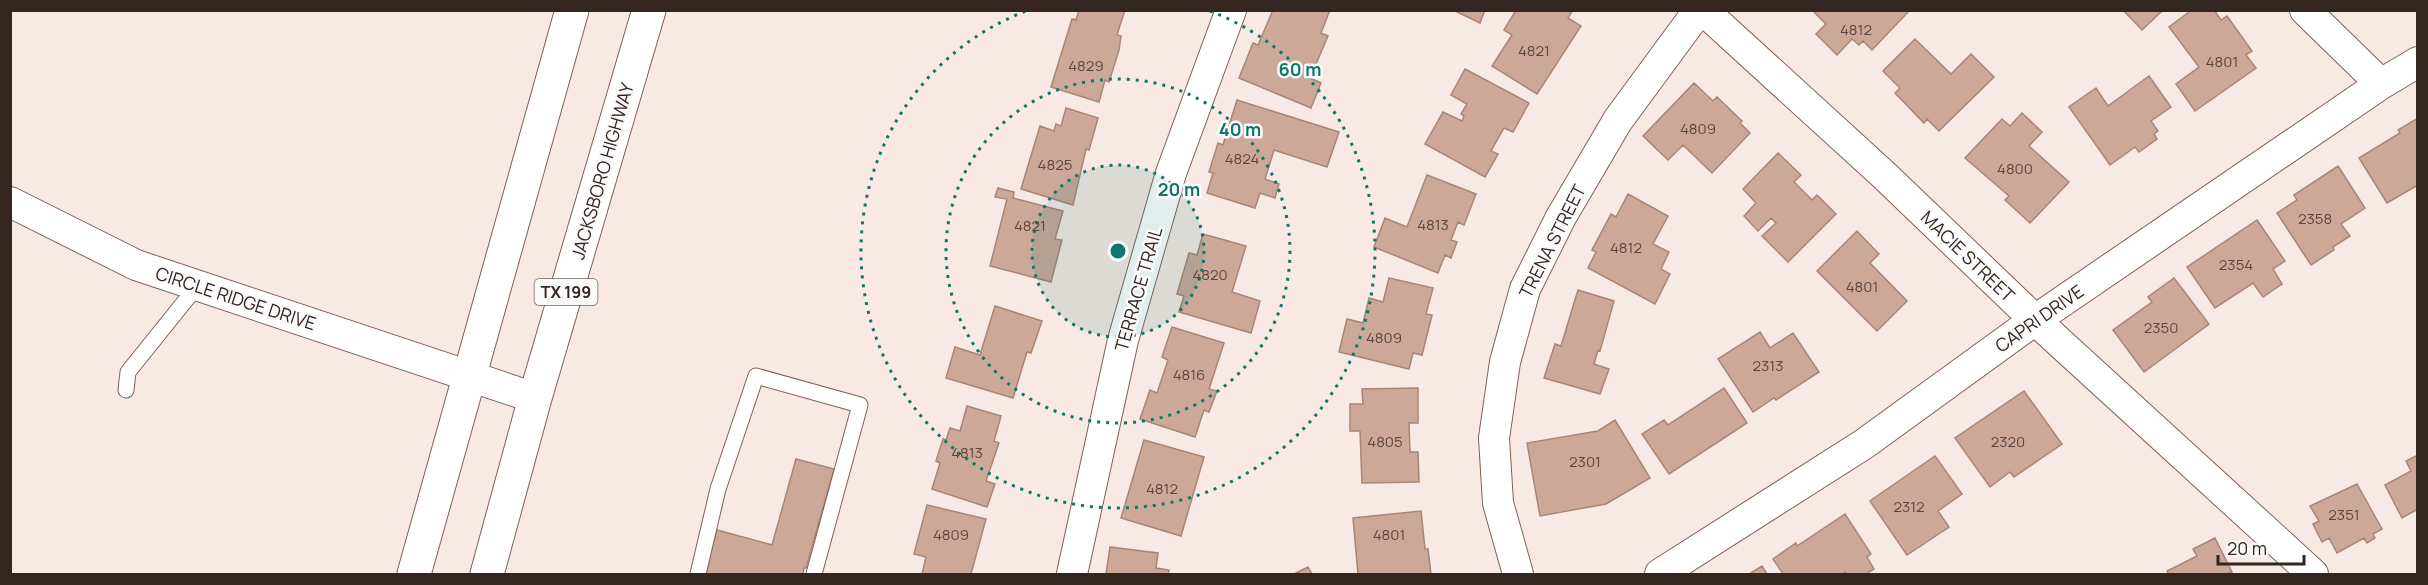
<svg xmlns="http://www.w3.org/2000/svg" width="2428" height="585" font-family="Manrope,sans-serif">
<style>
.building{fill:#cca898;stroke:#a88575;stroke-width:1.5}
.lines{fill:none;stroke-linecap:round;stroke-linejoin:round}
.lane-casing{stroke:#826054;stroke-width:17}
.street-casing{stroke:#826054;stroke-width:32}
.primary-casing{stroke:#826054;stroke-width:35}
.lane{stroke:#fff;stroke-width:15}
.street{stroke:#fff;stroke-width:30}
.primary{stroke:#fff;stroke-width:33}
.ring{fill:none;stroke:#0f766e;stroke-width:3;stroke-dasharray:3 6}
.labels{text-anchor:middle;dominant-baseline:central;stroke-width:5;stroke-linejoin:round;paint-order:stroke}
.number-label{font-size:15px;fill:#5a463e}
.shield{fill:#fafafa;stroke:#6f6561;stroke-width:1.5}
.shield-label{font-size:16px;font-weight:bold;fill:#342520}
.street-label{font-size:18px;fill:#342520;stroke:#fafafa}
.centre{fill:#0f766e;stroke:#fafafa;stroke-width:3}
.ring-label{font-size:18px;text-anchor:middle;font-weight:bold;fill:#0f766e;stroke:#fafafa;stroke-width:5;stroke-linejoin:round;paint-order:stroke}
</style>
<rect width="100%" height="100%" fill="#f9e9e4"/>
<path class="building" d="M1079,10H1125L1117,35L1121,36L1119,50L1109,82L1105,80L1099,102L1051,87L1072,19L1076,20Z
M1273,10H1330L1321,33L1328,36L1310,78L1321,83L1311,108L1239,78L1253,43L1258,45Z
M1453,10H1485L1480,23Z
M1516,10H1573L1568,18L1581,26L1537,94L1492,66L1512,35L1504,30Z
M1812,10H1910L1872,50L1863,41L1859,45L1852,39L1837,55L1816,34L1826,24Z
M2123,10H2163L2142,30Z
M2192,10H2214L2221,20L2227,16L2252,51L2246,55L2256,68L2195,111L2176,84L2199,67L2169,27Z
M1915,39L1951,74L1971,54L1994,77L1939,131L1927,119L1924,123L1895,93L1900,88L1883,71Z
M1465,69L1529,103L1513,132L1504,128L1491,151L1498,154L1485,177L1425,144L1443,112L1462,121L1464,116L1461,114L1467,104L1451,95Z
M2149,76L2171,107L2151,121L2158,131L2154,134L2157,139L2139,152L2135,147L2110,165L2069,107L2096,88L2108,106Z
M1694,83L1713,101L1717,97L1742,121L1740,123L1750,133L1712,173L1683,145L1668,160L1643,136Z
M1237,100L1339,132L1327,167L1274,150L1265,179L1279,184L1275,198L1260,193L1255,208L1207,193L1213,173L1209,172L1218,143L1223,145Z
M1066,108L1098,118L1089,150L1086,149L1073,205L1021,189L1040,126L1054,131L1056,124L1061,126Z
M2022,113L2042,132L2029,146L2069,182L2030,223L2005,200L2009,196L1965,158L2002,119L2010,126Z
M2418,118V185L2387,203L2359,158L2400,133L2398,130Z
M1778,153L1801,175L1794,182L1812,200L1817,195L1836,214L1788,262L1762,236L1776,223L1771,218L1758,231L1744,216L1756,203L1743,189Z
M2338,166L2365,208L2341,224L2350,236L2333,247L2334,250L2311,265L2277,213L2297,200L2294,195Z
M1427,175L1476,194L1464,225L1458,222L1451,240L1457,242L1451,258L1445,255L1438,273L1374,247L1385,218L1407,227Z
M998,188L1014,192L1013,198L1063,211L1055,239L1062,240L1051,282L990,266L1007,199L995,197Z
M1628,194L1668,216L1653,244L1669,252L1661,269L1670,274L1655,304L1588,268L1596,252L1592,250L1611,214L1616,217Z
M2257,220L2285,261L2273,269L2282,284L2263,297L2253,283L2215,308L2187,267Z
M1857,231L1879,254L1870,263L1907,301L1877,331L1817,271Z
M1203,234L1246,246L1232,292L1260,301L1251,333L1179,312L1184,296L1177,294L1189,253L1197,255Z
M1389,278L1433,288L1426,314L1432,315L1422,355L1413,353L1409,369L1339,352L1347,319L1363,323L1369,298L1383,302Z
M2174,278L2209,324L2144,372L2113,330L2152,302L2148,297Z
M1578,290L1614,301L1600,351L1598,350L1594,364L1609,369L1600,394L1544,378L1555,344L1561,346Z
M995,306L1042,321L1031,353L1027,352L1013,398L946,378L955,347L980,355Z
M1172,327L1224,343L1209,389L1217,391L1209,412L1204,410L1195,437L1140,419L1150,390L1157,393L1168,360L1162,357Z
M1760,332L1770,348L1793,333L1819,372L1776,400L1774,398L1753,412L1718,359Z
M1418,388V423H1409L1410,452H1418L1419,482L1362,483L1360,431H1350V404H1363L1362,389Z
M1724,388L1747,423L1669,474L1642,434L1664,420L1668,425Z
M2024,391L2062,444L2014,477L2010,472L1990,487L1955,438Z
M967,406L1001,416L994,441L999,443L986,481L995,484L987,507L932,489L940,463L936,461L943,439L946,440L950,428L960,431Z
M1615,420L1650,478L1606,504L1540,516L1527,443L1598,431Z
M1144,440L1204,457L1181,536L1121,518Z
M2418,455V509L2402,518L2385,485L2411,471L2406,461Z
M1935,456L1962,494L1938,511L1949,527L1907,555L1870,501Z
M796,459L834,469L806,568H804L803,574H704L717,530L772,545Z
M2357,484L2382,529L2373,534L2375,538L2367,543L2364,538L2337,553L2329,538L2322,542L2313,524L2319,521L2310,506Z
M927,505L986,519L971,574H922L926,557L914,554Z
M1421,511L1425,549H1428L1431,574H1358L1353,518Z
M1845,514L1871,554L1867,557L1874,569L1866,574H1847L1845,572L1842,574H1783L1773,559L1796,543L1797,546Z
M2215,538L2232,572L2226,574H2169L2167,571L2197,556L2193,549Z
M1110,547L1158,553L1156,568L1169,570L1168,574H1106Z
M1762,566L1767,574H1749Z
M1308,567L1312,574H1294Z"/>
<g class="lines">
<g class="lane-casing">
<path id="lane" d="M126,390L128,372L198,285
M698,574L718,489L756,376L860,405L814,574"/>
</g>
<g class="street-casing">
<path id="street" d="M1703,10L1885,176L2035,320L2313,574
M2305,10L2381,84
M10,202L136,265L535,398
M1072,574L1123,340L1171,173L1231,10
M1518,574L1498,503L1494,438L1505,362L1525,289L1561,217L1618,120L1699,10
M1660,574L1864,444L2035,320L2381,84L2418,62"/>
</g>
<g class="primary-casing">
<path id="primary" d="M414,574L572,10
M487,574L535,398L649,10"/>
</g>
<use href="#lane" class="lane"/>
<use href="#street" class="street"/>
<use href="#primary" class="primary"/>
</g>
<circle cx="1118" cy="251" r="86" fill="#0f766e" fill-opacity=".12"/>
<g class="ring">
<circle cx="1118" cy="251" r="86"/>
<circle cx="1118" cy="251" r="172"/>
<path d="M1210 11A257 257 0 1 1 1026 11"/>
</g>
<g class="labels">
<g class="number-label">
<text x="1856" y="29">4812</text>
<text x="1534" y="50">4821</text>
<text x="2222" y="61">4801</text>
<text x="1086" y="65">4829</text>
<text x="1698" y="128">4809</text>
<text x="1242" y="158">4824</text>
<text x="1055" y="164">4825</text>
<text x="2015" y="168">4800</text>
<text x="2315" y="218">2358</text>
<text x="1433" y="224">4813</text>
<text x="1030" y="225">4821</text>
<text x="1626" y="247">4812</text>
<text x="2236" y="264">2354</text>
<text x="1210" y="274">4820</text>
<text x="1862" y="286">4801</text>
<text x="2161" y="327">2350</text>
<text x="1384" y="337">4809</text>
<text x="1768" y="365">2313</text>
<text x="1189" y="374">4816</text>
<text x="1385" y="441">4805</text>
<text x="2008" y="441">2320</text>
<text x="967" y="452">4813</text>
<text x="1585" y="461">2301</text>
<text x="1162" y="488">4812</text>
<text x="1909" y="506">2312</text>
<text x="2344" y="514">2351</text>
<text x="951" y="534">4809</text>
<text x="1389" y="534">4801</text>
</g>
<rect class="shield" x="534.5" y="279" width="63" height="26" rx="4.5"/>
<g class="shield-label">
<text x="566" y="292">TX 199</text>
</g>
<g class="street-label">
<text transform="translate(602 171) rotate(-74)">JACKSBORO HIGHWAY</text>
<text transform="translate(1552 241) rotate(-63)">TRENA STREET</text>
<text transform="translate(1968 256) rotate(44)">MACIE STREET</text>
<text transform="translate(1138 289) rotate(-74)">TERRACE TRAIL</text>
<text transform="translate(236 298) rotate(18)">CIRCLE RIDGE DRIVE</text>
<text transform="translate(2039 318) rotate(-35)">CAPRI DRIVE</text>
</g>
</g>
<circle cx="1118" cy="251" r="9" class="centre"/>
<g class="ring-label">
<text x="1300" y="76">60 m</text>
<text x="1240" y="136">40 m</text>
<text x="1179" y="196">20 m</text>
</g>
<rect width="2428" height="585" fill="none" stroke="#342520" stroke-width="24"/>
<path d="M2218 555v9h86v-9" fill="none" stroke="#342520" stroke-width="3"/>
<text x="2227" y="555" font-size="18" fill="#342520" stroke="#fafafa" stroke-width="4.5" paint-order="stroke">20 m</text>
</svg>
